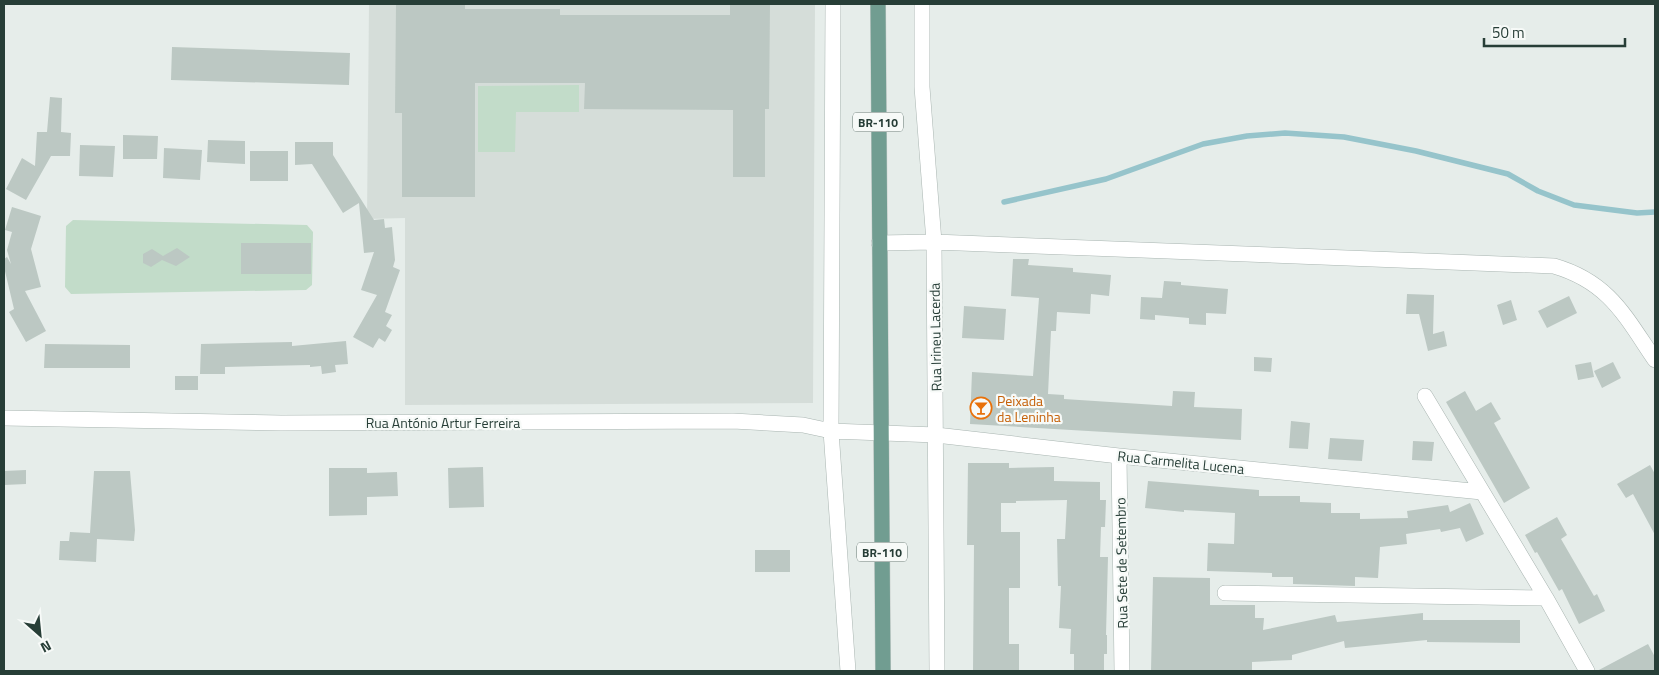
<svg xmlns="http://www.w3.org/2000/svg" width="1659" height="675" font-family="'Titillium Web',sans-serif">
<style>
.built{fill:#d5ddd9}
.green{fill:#c2dcc9}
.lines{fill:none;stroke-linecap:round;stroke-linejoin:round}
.stream{stroke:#96c4cb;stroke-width:5.5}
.building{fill:#bcc8c3}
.minor-casing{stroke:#a9b5b1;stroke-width:16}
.major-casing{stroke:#c3c9c7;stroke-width:16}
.minor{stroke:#fff;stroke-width:15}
.major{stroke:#719d91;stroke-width:15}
.labels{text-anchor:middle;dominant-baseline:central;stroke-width:4.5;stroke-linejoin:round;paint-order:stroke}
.shield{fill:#f7faf8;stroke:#657671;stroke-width:1}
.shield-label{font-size:12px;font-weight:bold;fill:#273e37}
.street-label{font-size:14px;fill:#273e37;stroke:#f7faf8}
.food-label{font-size:14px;fill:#c56008;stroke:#f7faf8;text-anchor:start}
</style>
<rect width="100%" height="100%" fill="#e6edea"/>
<path class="built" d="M369,4H815L813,403L405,405V218L367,219Z"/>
<path class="green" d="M579,85V112H516L515,152H478V86Z
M73,220L307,225L313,232L312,285L306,290L71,294L65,287L66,226Z"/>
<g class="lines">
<path class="stream" d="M1004,202L1106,179L1203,144L1247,136L1285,133L1344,137L1416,151L1508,174L1538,191L1574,205L1637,213L1655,212"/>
</g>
<path class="building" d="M396,4H465V9H560V15H730V4H770L769,109H765V177H733V110L584,109L585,83H475V197H402V113H395Z
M172,47L350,53L349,85L171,80Z
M50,97L62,98L61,132L71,133L70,156H51L26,200L6,189L22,158L35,166L37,132H47Z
M123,135L158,136L157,159H123Z
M208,140L245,141V164L207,162Z
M295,142H333V155L374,220L384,219L385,228L392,227L395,260L393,267L400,270L385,312L392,315L386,326L392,330L385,342L379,338L373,348L353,337L377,295L361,290L374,252L364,253L359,203L343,213L312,164L295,165Z
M80,145L115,146L113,177L79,176Z
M164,148L202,150L200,180L163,178Z
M250,151H288V181H250Z
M12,207L41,216L31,249L41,287L25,291L46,331L26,342L9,312L14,309L4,267V259L7,257L11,264L7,250L12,232L5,230Z
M241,243H311V274H241Z
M177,248L190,257L176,266L162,260L151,267L143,263V254L152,249L163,256Z
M1013,259H1029L1028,265L1073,268V272L1111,275L1109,296L1091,294L1090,314L1057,312L1056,331H1051L1048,394L1064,395V399L1172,406L1173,391L1195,392L1194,407L1242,409L1241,440L970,424L972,372L1033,376L1039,298L1011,296Z
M1164,281L1181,282V285L1228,289L1226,314L1206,313V325L1189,324V318L1155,315V320L1140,319L1141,297L1162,298Z
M1407,294L1434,295L1433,334L1444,331L1447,346L1428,351L1419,314H1406Z
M1569,296L1577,313L1547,328L1538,311Z
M1511,300L1517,320L1503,325L1497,305Z
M964,306L1006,309L1004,340L962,338Z
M346,341L348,364L335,365L336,372L322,374L321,366L310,367V365L225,367V374H200L201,344L292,342V346Z
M45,344L130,345V368H44Z
M1254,357L1272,358L1271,372L1254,371Z
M1591,362L1594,377L1578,380L1575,365Z
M1613,362L1621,378L1602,388L1594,371Z
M175,376H198V390H175Z
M1465,391L1476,411L1491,402L1501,419L1494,423L1530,488L1504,503L1446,402Z
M1291,421L1310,423L1308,449L1289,448Z
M1330,438L1364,440L1362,461L1328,459Z
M1413,441L1434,442L1432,461L1412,460Z
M968,463H1009V468L1054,467V481L1100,482V500H1106L1105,527H1101L1100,557H1108L1106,635H1107V654H1104V671H1074V654H1070L1071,629L1059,628L1061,586H1058L1057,539H1065L1067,500L1016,501V503H1001V532H1020V588H1009V644H1019V671H973L974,545H967Z
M1650,465L1655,474V535L1633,494L1626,498L1617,484Z
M483,467L484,507L449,508L448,468Z
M329,468H367V473L397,472L398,496L367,497V515L329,516Z
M26,470V484L4,485V471Z
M94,471H130L135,530L134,541L97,539L96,562L59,560L60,541H69L70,532L90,533Z
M1148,481L1259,490V496H1300V502L1331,503V513H1360V519L1408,518L1407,511L1448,505L1450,512L1470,503L1484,534L1466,542L1460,528L1441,532L1440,529L1406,534L1407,544L1380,547L1378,578L1355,577V586L1293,584V577H1272V573L1207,571L1208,543L1234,544L1235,513L1184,510V512L1145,508Z
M1557,517L1567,535L1561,539L1594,596L1597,594L1605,611L1579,624L1562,589L1559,591L1537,552L1535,553L1525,535Z
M755,550H790V572H755Z
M1153,577L1210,578V605H1255V618H1264L1263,630L1335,615L1337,622L1423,613V620H1520V643L1427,642V640L1345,648L1344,641L1292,655V660L1252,662V671H1151Z
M1648,644L1655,657V671H1597Z"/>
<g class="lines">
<g class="minor-casing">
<path id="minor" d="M833,4L831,431L848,671
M922,4V87L934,242L937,671
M879,243L934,242L1554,266C1609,282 1625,316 1655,360
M1425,396L1546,598L1587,671
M4,418L281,423L733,421L803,425L831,431L936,435L1119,456L1482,492
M1119,456L1122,671
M1225,593L1546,598"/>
</g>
<g class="major-casing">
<path id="major" d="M878,4L883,671"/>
</g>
<use href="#minor" class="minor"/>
<use href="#major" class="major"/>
</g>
<defs>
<g id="bar-ring" transform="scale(1.125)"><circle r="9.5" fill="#f7faf8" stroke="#e8710a" stroke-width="1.5"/><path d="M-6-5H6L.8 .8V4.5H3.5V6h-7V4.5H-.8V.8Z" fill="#e8710a"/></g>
</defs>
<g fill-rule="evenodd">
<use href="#bar-ring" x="981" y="408"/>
</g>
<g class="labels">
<g class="shield">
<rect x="853" y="112.5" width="50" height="19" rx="4"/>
<rect x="857" y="542.5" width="50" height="19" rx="4"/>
</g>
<g class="shield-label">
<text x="878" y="122">BR-110</text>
<text x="882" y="552">BR-110</text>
</g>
<g class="street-label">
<text transform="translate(935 337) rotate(-91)">Rua Irineu Lacerda</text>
<text x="443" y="422">Rua António Artur Ferreira</text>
<text transform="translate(1181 462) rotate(6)">Rua Carmelita Lucena</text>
<text transform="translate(1121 563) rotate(-91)">Rua Sete de Setembro</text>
</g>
<g class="food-label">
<text x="997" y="400">Peixada<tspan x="997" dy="16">da Leninha</tspan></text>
</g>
</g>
<rect width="1659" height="675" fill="none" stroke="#273e37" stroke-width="10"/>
<g transform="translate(40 635) rotate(153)" stroke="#f7faf8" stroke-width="4" paint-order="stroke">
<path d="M0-4L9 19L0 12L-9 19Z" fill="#273e37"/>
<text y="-8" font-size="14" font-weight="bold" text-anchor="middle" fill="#273e37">N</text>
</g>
<path d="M1484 38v8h141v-8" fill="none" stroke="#273e37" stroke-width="2.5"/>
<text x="1492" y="38" font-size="15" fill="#273e37" stroke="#f7faf8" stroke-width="4" paint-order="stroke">50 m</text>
</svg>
